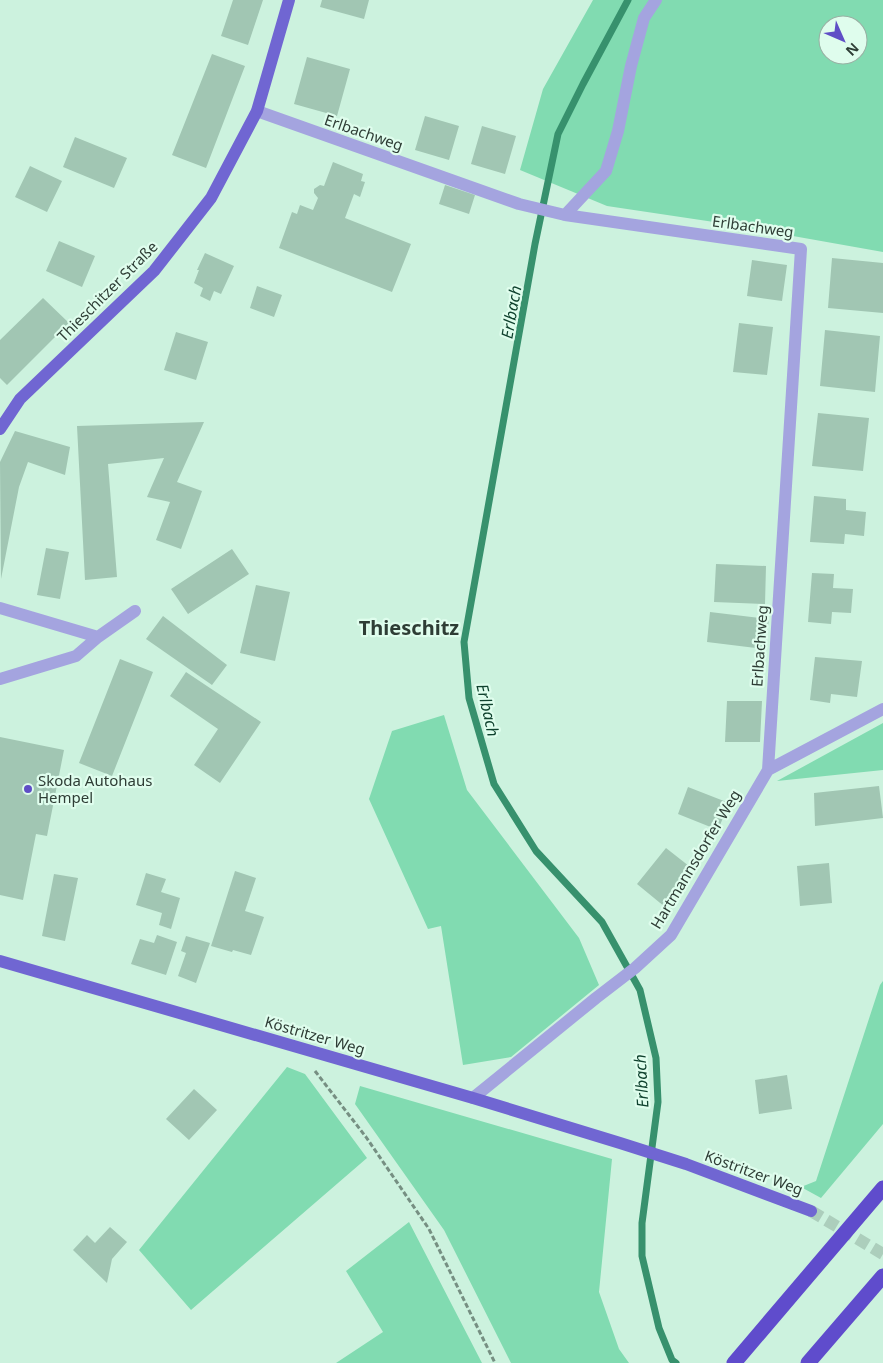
<svg xmlns="http://www.w3.org/2000/svg" width="883" height="1363" font-family="'Noto Sans',sans-serif">
<style>
.green{fill:#81dbb1;fill-rule:evenodd}
.lines{fill:none;stroke-linecap:round;stroke-linejoin:round}
.stream{stroke:#37916d;stroke-width:7}
.building{fill:#a1c6b3}
.major-tunnel{stroke:#accebc;stroke-width:12;stroke-dasharray:12 6;stroke-linecap:butt}
.path{stroke:#768f82;stroke-width:3;stroke-dasharray:5 2.5;stroke-linecap:butt}
.minor{stroke:#a4a4df;stroke-width:12}
.major{stroke:#7066d2;stroke-width:12}
.highway{stroke:#5f4ccc;stroke-width:15}
.highway-bridge{stroke:#5f4ccc;stroke-width:15}
.poi-dot{fill:#5f4ec6;stroke:#dffded;stroke-width:2}
.labels{text-anchor:middle;dominant-baseline:central;stroke-width:4.5;stroke-linejoin:round;paint-order:stroke}
.street-label{font-size:15px;fill:#2e3d35;stroke:#dffded}
.poi-label{font-size:15px;fill:#2e3d35;stroke:#dffded;text-anchor:start}
.water-label{font-size:16px;font-style:italic;fill:#0f422e;stroke:#dffded}
.district-label{font-size:20px;font-weight:bold;fill:#2e3d35;stroke:#dffded}
</style>
<rect width="100%" height="100%" fill="#ccf2de"/>
<path class="green" d="M593,0H883V252L714,222L607,206L520,170L543,89ZM828,25H858V55H828Z
M444,715L467,790L579,938L599,985L511,1057L463,1065L441,926L428,929L369,799L392,731Z
M883,723V770L777,781Z
M883,981V1124L821,1198L801,1187L816,1181L880,985Z
M287,1067L305,1074L367,1158L191,1310L139,1250Z
M360,1086L612,1159L599,1292L619,1349L629,1363H511L444,1230L355,1104Z
M409,1222L482,1363H336L383,1332L346,1271Z"/>
<g class="lines">
<path class="stream" d="M628,0L583,84L558,134L535,244L464,642L469,698L494,784L536,851L602,922L640,990L656,1058L658,1102L642,1223V1256L659,1328L672,1360L676,1363"/>
</g>
<path class="building" d="M233,0H263L248,45L221,36Z
M322,0H369L364,19L320,7Z
M212,54L245,66L206,168L172,155Z
M307,57L350,69L337,116L294,104Z
M425,116L459,126L449,160L415,150Z
M482,126L516,136L505,174L471,164Z
M75,137L127,158L114,188L63,167Z
M333,162L363,174L361,181L365,182L360,197L354,194L345,218L411,244L392,292L279,248L292,212L297,214L300,205L313,210L318,198L314,193V189L320,185L324,186Z
M30,166L62,181L47,212L15,197Z
M445,185L475,195L469,214L439,204Z
M59,241L95,256L82,287L46,271Z
M205,253L234,266L221,294L214,291L210,301L200,296L203,288L194,283L199,270H197Z
M832,258L883,263V313L828,308Z
M752,260L787,265L782,301L747,296Z
M257,286L282,295L274,317L250,308Z
M43,298L69,323L7,385L0,378V340Z
M739,323L773,327L767,375L733,372Z
M825,330L880,336L875,392L820,386Z
M176,332L208,342L196,380L164,370Z
M818,413L869,418L863,471L812,466Z
M204,422L177,482L202,491L181,549L156,540L170,502L147,497L164,458L108,464L117,577L85,580L77,426Z
M15,431L70,447L65,475L28,462L19,487L1,579L0,462Z
M814,496L846,499V510L866,512L864,536L845,534L844,544L810,542Z
M46,548L69,552L60,599L37,595Z
M232,549L249,574L188,614L171,589Z
M716,564L766,566L765,604L714,602Z
M812,573L834,574L833,588L853,589L851,613L832,612L831,624L808,622Z
M256,585L290,592L275,661L240,653Z
M710,612L769,619L765,649L707,642Z
M163,616L227,665L212,685L146,639Z
M815,657L862,661L857,697L831,694L830,703L810,700Z
M120,659L153,672L112,776L79,763Z
M186,672L261,722L220,783L194,765L218,729L170,696Z
M727,701H762L760,742H725Z
M0,737L64,750L47,836L36,834L23,900L0,895Z
M879,786L883,818L815,826L814,793Z
M688,787L729,803L718,830L678,814Z
M666,848L694,870L665,907L637,884Z
M829,863L832,903L800,906L797,866Z
M235,871L256,878L245,911L264,917L251,955L233,950L232,952L211,946Z
M146,873L166,879L161,892L180,898L171,929L159,925L162,913L136,905Z
M54,874L78,878L65,941L42,936Z
M157,935L177,942L166,975L131,964L140,939L154,943Z
M186,936L210,943L196,983L178,976L186,953L181,951Z
M787,1075L792,1109L759,1114L755,1080Z
M194,1089L217,1110L189,1140L166,1119Z
M110,1227L127,1242L112,1259L107,1283L73,1250L87,1235L95,1243Z"/>
<g class="lines">
<path class="major-tunnel" d="M811,1211L883,1254"/>
<path class="path" d="M315,1071L366,1137L429,1229L495,1363"/>
<path class="minor" d="M257,111L519,204L565,215L801,249L768,770
M565,215L606,171L618,131L631,66L644,18L656,0
M0,608L98,637L135,611
M0,679L76,656L98,637
M473,1098L596,998L635,968L671,935L768,770L883,709"/>
<path class="major" d="M0,429L20,399L154,271L211,198L257,111L289,0
M0,961L473,1098L620,1143L686,1164L811,1211"/>
<path class="highway" d="M808,1363L883,1276"/>
<path class="highway-bridge" d="M734,1363L883,1188"/>
</g>
<circle class="poi-dot" cx="28" cy="789" r="5"/>
<g class="labels">
<g class="street-label">
<text transform="translate(364 132) rotate(19)">Erlbachweg</text>
<text transform="translate(753 226) rotate(8)">Erlbachweg</text>
<text transform="translate(107 291) rotate(-45)">Thieschitzer Straße</text>
<text transform="translate(759 646) rotate(-86)">Erlbachweg</text>
<text transform="translate(695 859) rotate(-59)">Hartmannsdorfer Weg</text>
<text transform="translate(315 1035) rotate(16)">Köstritzer Weg</text>
<text transform="translate(754 1172) rotate(20)">Köstritzer Weg</text>
</g>
<g class="poi-label">
<text x="38" y="780">Skoda Autohaus<tspan x="38" dy="17">Hempel</tspan></text>
</g>
<g class="water-label">
<text transform="translate(511 312) rotate(-80)">Erlbach</text>
<text transform="translate(488 710) rotate(77)">Erlbach</text>
<text transform="translate(641 1081) rotate(-93)">Erlbach</text>
</g>
<g class="district-label">
<text x="409" y="627">Thieschitz</text>
</g>
</g>
<g transform="translate(843 40) rotate(135)"><circle r="24" fill="#dffded" stroke="#98b0a3"/>
<path d="M0-4L9 19L0 12L-9 19Z" fill="#5f4ec6"/>
<text y="-8" font-size="14" font-weight="bold" text-anchor="middle" fill="#2e3d35">N</text>
</g>
</svg>
